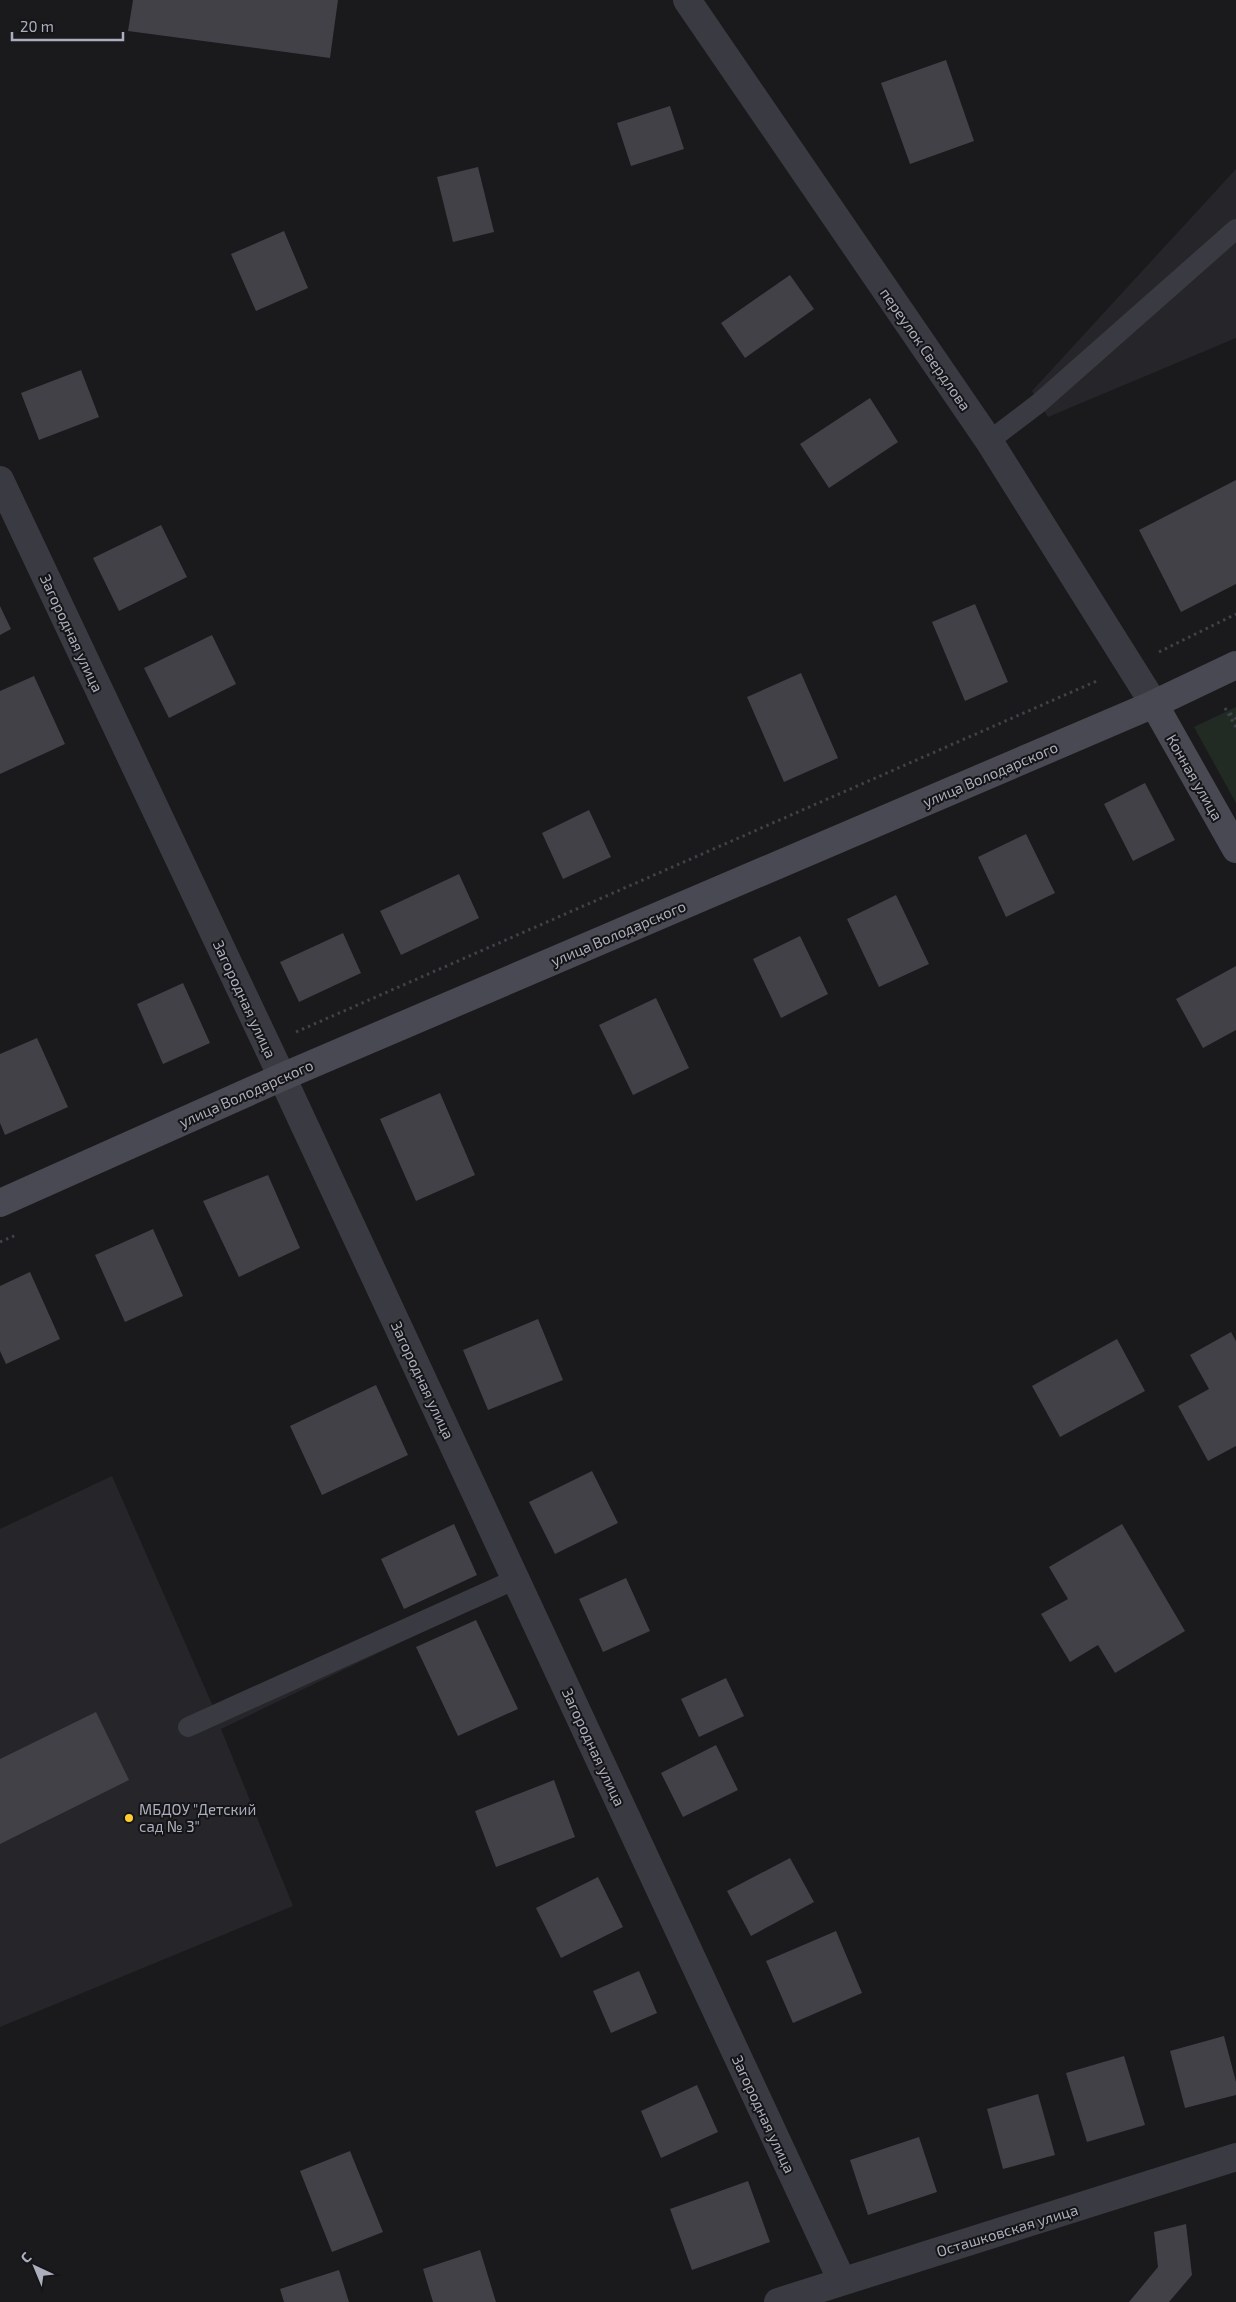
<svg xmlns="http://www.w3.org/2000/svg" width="1236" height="2302" font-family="'Exo 2',sans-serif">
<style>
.built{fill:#262529}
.green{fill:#212b23}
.building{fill:#414147}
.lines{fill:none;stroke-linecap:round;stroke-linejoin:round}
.path{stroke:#404249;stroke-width:3;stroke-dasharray:2.5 4;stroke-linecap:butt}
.lane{stroke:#3a3b42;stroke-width:20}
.street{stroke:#3a3b42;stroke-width:28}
.secondary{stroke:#484952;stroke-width:28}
.poi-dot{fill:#ffcd2f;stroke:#151417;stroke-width:2}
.labels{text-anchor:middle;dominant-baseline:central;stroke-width:4;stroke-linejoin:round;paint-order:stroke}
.street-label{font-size:15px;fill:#abafbd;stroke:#151417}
.poi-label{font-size:15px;fill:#abafbd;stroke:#151417;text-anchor:start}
</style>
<rect width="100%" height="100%" fill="#1a1a1c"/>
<path class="built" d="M1236,169V338L1048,417L1032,391Z
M112,1476L215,1711L495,1597L221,1729L293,1906L0,2027V1529Z"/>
<path class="green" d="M1236,707V803L1194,727Z"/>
<path class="building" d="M133,0H338L330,58L128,31Z
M946,60L974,141L910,164L881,83Z
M670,106L684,149L631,166L617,123Z
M478,167L494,232L453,242L437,177Z
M284,231L308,288L256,311L231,254Z
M790,275L814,309L745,358L721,323Z
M81,370L99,417L39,440L21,393Z
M870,398L898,442L829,488L800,444Z
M1236,480V584L1181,612L1139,530Z
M161,525L187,577L119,611L93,558Z
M975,604L1008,682L965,701L932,622Z
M0,606L11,629L0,635Z
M212,635L236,684L169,718L144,668Z
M801,673L838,758L784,782L747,697Z
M34,676L65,744L0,774V691Z
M1145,783L1175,840L1133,861L1104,804Z
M589,810L611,857L563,879L542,833Z
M1026,834L1055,893L1006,917L978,857Z
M459,874L479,918L401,955L380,911Z
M896,895L929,964L879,987L847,919Z
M343,933L361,973L299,1002L280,962Z
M800,936L828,994L781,1018L753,959Z
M1236,966V1030L1203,1048L1176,999Z
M183,983L210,1043L163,1064L137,1004Z
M656,998L689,1068L633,1095L599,1025Z
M37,1038L68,1107L5,1135L0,1123V1054Z
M440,1093L475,1175L416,1201L380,1119Z
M268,1175L300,1248L239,1277L203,1201Z
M153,1229L183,1296L125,1322L95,1255Z
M30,1272L60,1339L6,1364L0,1351V1286Z
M538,1319L563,1380L488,1410L463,1350Z
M1231,1332L1236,1341V1446L1208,1461L1178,1406L1209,1389L1190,1355Z
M1117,1339L1145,1391L1060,1437L1032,1386Z
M376,1385L408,1455L322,1495L290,1426Z
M592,1471L618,1523L555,1554L529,1502Z
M454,1524L477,1575L404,1609L381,1559Z
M1122,1524L1185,1631L1115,1673L1098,1645L1070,1662L1041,1614L1068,1599L1049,1567Z
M626,1578L650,1631L603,1652L579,1599Z
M476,1620L518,1709L458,1736L416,1647Z
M726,1678L744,1716L699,1737L681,1699Z
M96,1712L129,1780L0,1844V1759Z
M716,1745L738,1790L683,1817L661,1773Z
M554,1780L575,1837L496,1867L475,1811Z
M790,1858L814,1902L751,1936L727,1891Z
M598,1877L623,1927L561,1958L536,1908Z
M836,1931L862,1993L793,2023L766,1961Z
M639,1971L657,2013L611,2033L593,1991Z
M1224,2036L1236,2082V2095L1185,2108L1170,2051Z
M1124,2056L1145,2125L1087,2142L1066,2073Z
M697,2085L718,2132L661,2158L641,2111Z
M1038,2094L1055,2155L1003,2169L987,2109Z
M919,2137L937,2192L868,2215L850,2160Z
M350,2151L383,2232L332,2252L300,2171Z
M748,2181L770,2242L692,2270L670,2209Z
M1186,2224L1192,2275L1169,2302H1129L1158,2267L1154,2232Z
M480,2250L496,2302H433L423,2269Z
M339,2270L349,2302H284L280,2289Z"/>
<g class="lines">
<path class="path" d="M1159,652L1236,614
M1225,708L1236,727
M1230,713L1236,719
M296,1032L1099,680
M0,1242L16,1235"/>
<path class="lane" d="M989,441L1039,403L1236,229
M188,1727L516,1579"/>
<path class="street" d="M687,0L989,441L1154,704
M0,480L282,1077L842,2281
M778,2302L1236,2157"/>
<path class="secondary" d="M1154,704L1236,849
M0,1203L282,1077L1154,704L1236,665"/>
</g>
<circle class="poi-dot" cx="129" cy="1818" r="5"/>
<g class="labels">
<g class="street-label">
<text transform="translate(926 349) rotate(55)">переулок Свердлова</text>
<text transform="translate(72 633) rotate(65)">Загородная улица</text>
<text transform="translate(990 774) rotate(-23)">улица Володарского</text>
<text transform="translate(1195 777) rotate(60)">Конная улица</text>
<text transform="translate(618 933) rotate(-23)">улица Володарского</text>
<text transform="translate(245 999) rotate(65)">Загородная улица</text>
<text transform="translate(246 1093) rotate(-24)">улица Володарского</text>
<text transform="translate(423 1380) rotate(65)">Загородная улица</text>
<text transform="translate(594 1747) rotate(65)">Загородная улица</text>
<text transform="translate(764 2114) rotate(65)">Загородная улица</text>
<text transform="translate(1007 2230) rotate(-17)">Осташковская улица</text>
</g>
<g class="poi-label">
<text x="139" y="1809">МБДОУ "Детский<tspan x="139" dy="17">сад № 3"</tspan></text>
</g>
</g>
<g transform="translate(35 2267) rotate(316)" stroke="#151417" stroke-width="4" paint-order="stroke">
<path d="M0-4L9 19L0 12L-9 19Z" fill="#abafbd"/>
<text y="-8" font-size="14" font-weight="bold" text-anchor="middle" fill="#abafbd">С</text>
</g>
<path d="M12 32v8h111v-8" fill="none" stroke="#abafbd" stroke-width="2.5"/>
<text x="20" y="32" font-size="15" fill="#abafbd" stroke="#151417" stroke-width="4" paint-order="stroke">20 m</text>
</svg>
